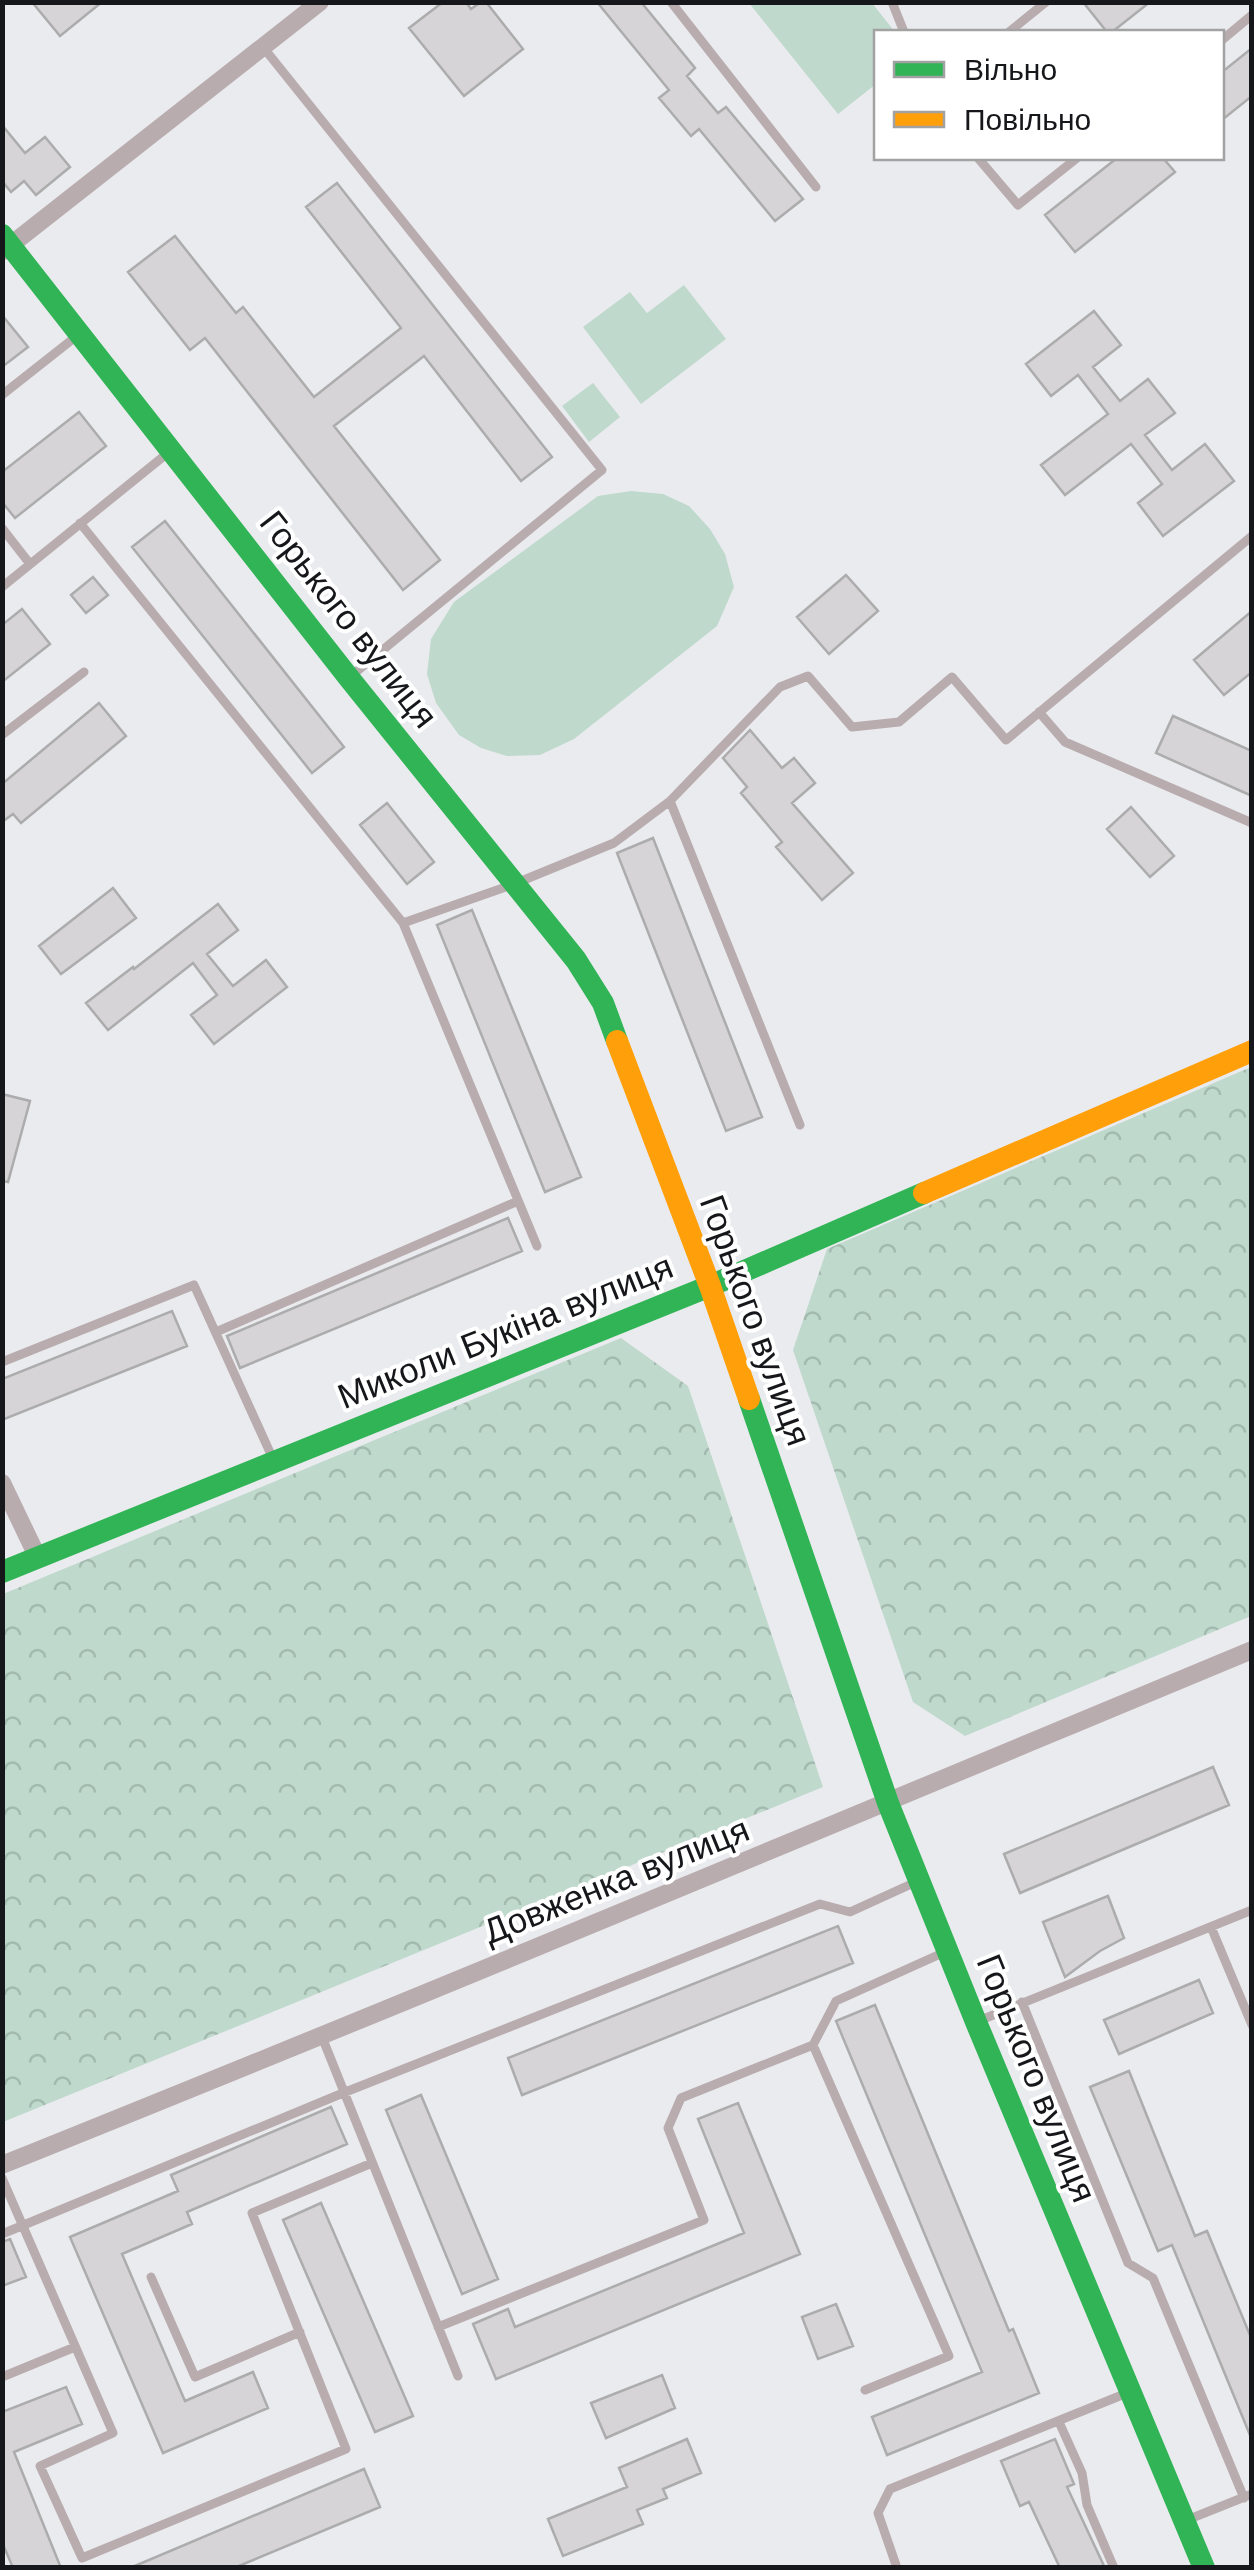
<svg xmlns="http://www.w3.org/2000/svg" width="1254" height="2570" font-family="Helvetica,sans-serif">
<style>
.green{fill:#bfd9cc}
.forest{fill:url(#forest-crowns)}
.building{fill:#d6d4d6;stroke:#acacad;stroke-width:2.5}
.lines{fill:none;stroke-linecap:round;stroke-linejoin:round}
.lane{stroke:#b9acae;stroke-width:9}
.street{stroke:#b9acae;stroke-width:18}
.fast{stroke:#30b455;stroke-width:22}
.slow{stroke:#ff9f0a;stroke-width:22}
.labels{text-anchor:middle;dominant-baseline:central;stroke-width:8;stroke-linejoin:round;paint-order:stroke}
.street-label{font-size:35px;fill:#16171a;stroke:#fff}
</style>
<defs>
<pattern id="forest-crowns" width="20" height="18" patternUnits="userSpaceOnUse" patternTransform="scale(2.5)"><rect width="20" height="18" fill="#bfd9cc"/><path d="M2 6a3 3 0 1 1 6 0M12 15a3 3 0 1 1 6 0" fill="none" stroke="#a3baaf"/></pattern>
</defs>
<rect width="100%" height="100%" fill="#eaebef"/>
<path class="green" d="M749,3H872L895,32H876V84L838,114Z
M684,285L726,339L641,404L583,327L630,292L647,313Z
M593,383L620,417L589,442L562,406Z
M631,491L663,494L689,506L710,529L725,554L734,587L717,626L574,739L540,755L507,756L481,748L459,735L436,703L427,674L431,639L454,602L598,496Z"/>
<path class="forest" d="M1251,1067V1616L965,1736L913,1702L793,1350L827,1249Z
M621,1338L688,1386L823,1787L3,2122V1594Z"/>
<path class="building" d="M32,2H102L60,36Z
M443,2H466L471,9L481,2H486L523,49L464,96L409,28Z
M597,2H641L695,68L687,76L718,113L726,107L803,199L775,221L699,129L691,136L659,98L669,90Z
M1083,2H1150L1112,32H1107Z
M1252,48V96L1222,120V72Z
M2,125L25,153L45,137L70,167L36,195L24,181L11,192L2,181Z
M1117,158H1163L1175,172L1075,252L1045,215Z
M337,183L552,457L521,481L424,356L334,426L440,560L403,590L205,338L190,350L128,272L175,236L236,313L243,307L314,397L401,328L306,207Z
M1094,311L1121,345L1093,367L1120,401L1148,379L1175,413L1145,435L1172,470L1205,444L1234,481L1163,536L1138,503L1162,484L1131,444L1065,495L1041,465L1108,414L1078,375L1051,396L1026,364Z
M2,315L28,347L2,367Z
M79,412L106,446L15,518L2,502V472Z
M165,521L344,747L312,773L132,547Z
M846,575L878,611L829,654L797,617Z
M93,577L108,595L86,613L71,595Z
M22,609L50,644L2,682V625Z
M1252,611V672L1224,695L1194,660Z
M99,703L126,736L21,823L13,814L2,822V784Z
M1173,716L1252,751V796L1156,753Z
M750,730L782,768L794,758L815,783L792,803L853,873L822,900L776,847L782,842L741,793L747,787L723,758Z
M387,803L434,862L407,884L360,825Z
M1131,807L1174,856L1150,877L1107,829Z
M653,838L762,1117L726,1131L617,853Z
M113,888L136,918L61,974L39,946Z
M218,904L238,930L207,954L233,986L266,960L287,987L214,1044L191,1015L217,995L193,963L108,1030L86,1003L133,967L134,969Z
M472,910L581,1177L545,1192L437,925Z
M2,1094L30,1101L8,1182L2,1181Z
M508,1218L522,1251L240,1368L227,1336Z
M172,1311L187,1346L2,1420V1379Z
M1213,1767L1229,1805L1020,1893L1004,1854Z
M1108,1896L1124,1938L1100,1951L1065,1977L1043,1922Z
M838,1926L853,1963L522,2095L508,2058Z
M1199,1980L1213,2013L1119,2054L1104,2020Z
M875,2005L1009,2331L1013,2329L1039,2393L887,2455L872,2417L982,2372L836,2021Z
M1129,2071L1195,2236L1207,2231L1252,2340V2440L1172,2245L1158,2251L1090,2087Z
M421,2095L498,2279L462,2294L386,2110Z
M738,2103L800,2254L496,2379L473,2324L508,2309L515,2327L744,2233L698,2119Z
M331,2107L347,2144L187,2212L192,2224L122,2254L185,2401L253,2372L268,2408L163,2453L70,2237L178,2191L171,2175Z
M321,2203L413,2416L375,2432L283,2220Z
M10,2239L26,2277L2,2286V2242Z
M836,2304L853,2346L818,2359L802,2317Z
M662,2375L675,2408L606,2438L591,2403Z
M66,2387L82,2424L14,2452L61,2568H13L2,2542V2412Z
M687,2439L701,2473L663,2489L667,2498L637,2510L643,2524L563,2556L548,2519L627,2487L619,2468Z
M1055,2439L1074,2484L1067,2487L1105,2568H1060L1029,2502L1020,2506L1001,2461Z
M364,2469L380,2507L234,2568H130Z"/>
<g class="lines">
<path class="lane" d="M671,2L816,187
M892,2L904,32
M1009,32L1046,2
M1222,40L1252,15
M263,47L602,470L351,676
M978,158L1018,205L1077,158
M2,395L78,335
M80,523L403,923L537,1246
M2,528L30,564
M2,587L169,452
M1039,712L1065,742L1252,823
M2,735L84,672
M670,801L800,1125
M403,923L514,884L614,843L670,801L780,687L808,676L852,727L899,722L952,677L1006,740L1252,536
M216,1332L518,1201
M2,1362L194,1285L273,1459
M1211,1927L1252,2025
M1022,2002L1128,2263L1153,2278L1244,2498
M976,2022L1252,1910
M322,2037L458,2376
M813,2045L949,2356L865,2390
M2,2178L113,2433L40,2466L82,2558L346,2449L252,2213L372,2163
M2,2234L343,2093L820,1904L850,1912L918,1881
M151,2277L195,2377L300,2332
M438,2327L704,2220L668,2128L681,2098L813,2045L836,2001L947,1951
M2,2377L75,2347
M1059,2422L1082,2473L1087,2505L1114,2568
M1187,2520L1252,2494
M897,2568L878,2513L890,2489L1127,2393"/>
<path class="street" d="M3,251L320,2
M2,1483L38,1558
M2,2165C421,1997 836,1823 1252,1650"/>
<path class="fast" d="M2,235L349,678L576,960L603,1003L617,1041
M749,1399L888,1803L976,2022L1204,2568
M2,1572L710,1286L924,1193"/>
<path class="slow" d="M617,1041L710,1286L749,1399
M924,1193L1252,1051"/>
</g>
<g class="labels">
<g class="street-label">
<text transform="translate(349 619) rotate(52)">Горького вулиця</text>
<text transform="translate(756 1320) rotate(70)">Горького вулиця</text>
<text transform="translate(505 1331) rotate(-22)">Миколи Букіна вулиця</text>
<text transform="translate(616 1880) rotate(-22)">Довженка вулиця</text>
<text transform="translate(1037 2078) rotate(68)">Горького вулиця</text>
</g>
</g>
<rect width="1254" height="2570" fill="none" stroke="#16171a" stroke-width="10"/>
<rect x="874" y="30" width="350" height="130" fill="#ffffff" stroke="#a2a2a3" stroke-width="2.5"/>
<rect x="894" y="62" width="50" height="15" fill="#30b455" stroke="#a2a2a3" stroke-width="2.5"/>
<text x="964" y="80" font-size="30" fill="#16171a">Вільно</text>
<rect x="894" y="112" width="50" height="15" fill="#ff9f0a" stroke="#a2a2a3" stroke-width="2.5"/>
<text x="964" y="130" font-size="30" fill="#16171a">Повільно</text>
</svg>
